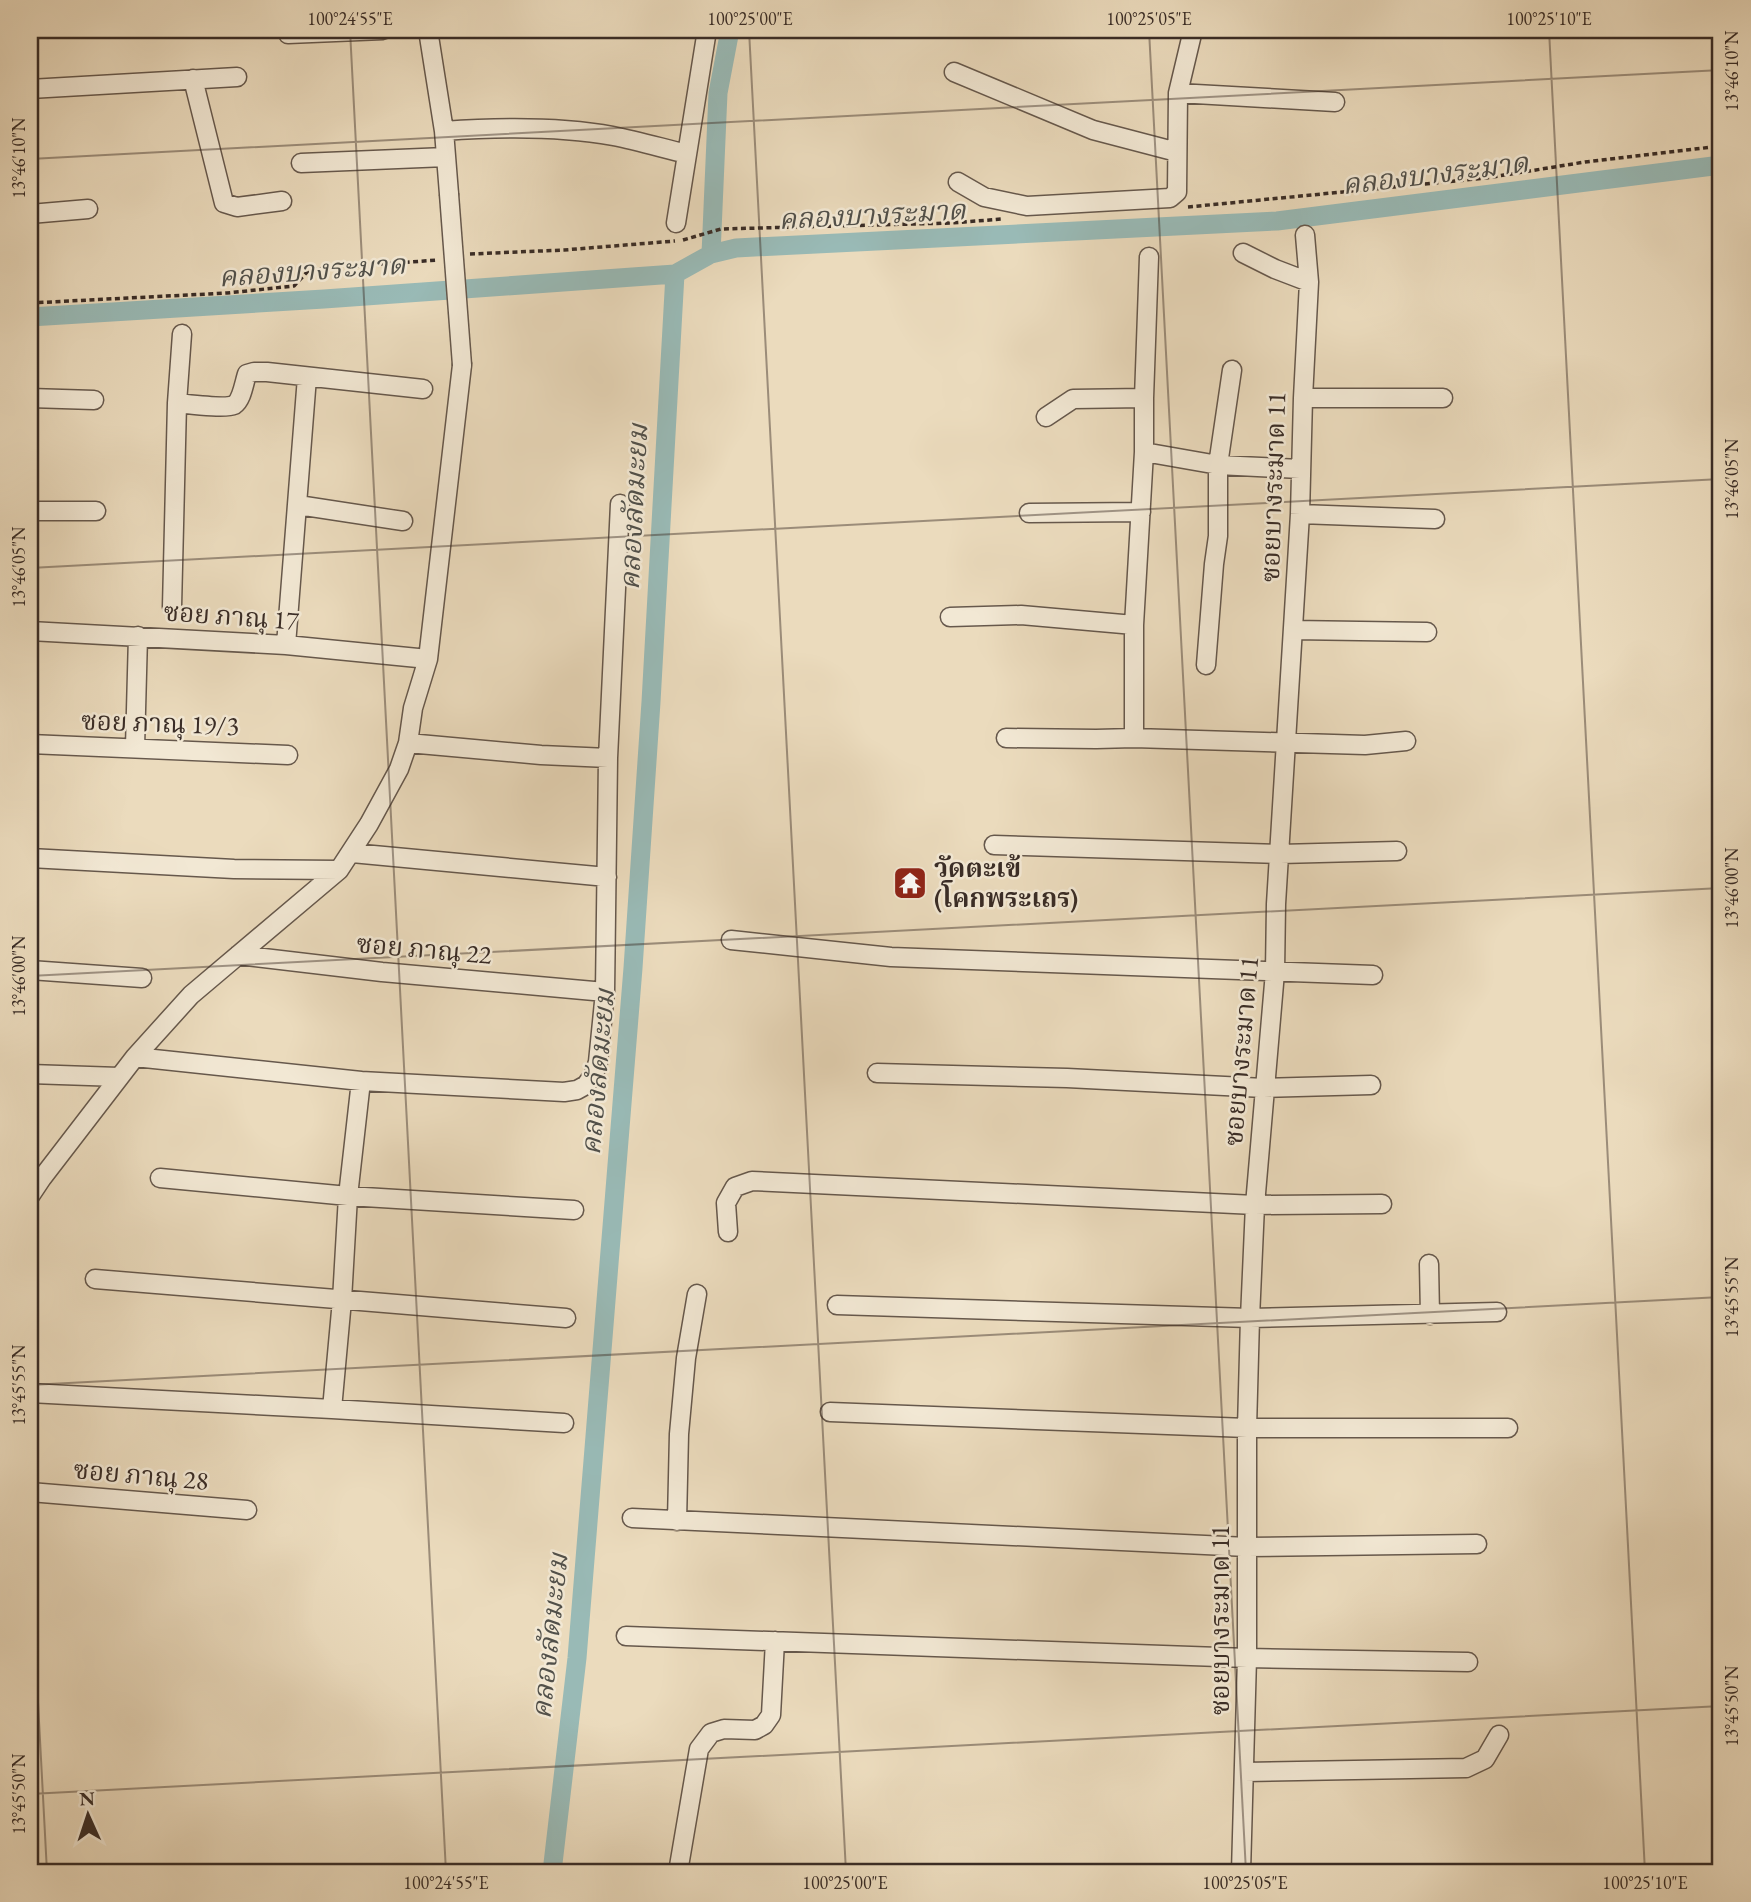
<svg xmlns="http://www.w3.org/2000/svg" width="1751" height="1902" font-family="'EB Garamond','Noto Serif Thai',serif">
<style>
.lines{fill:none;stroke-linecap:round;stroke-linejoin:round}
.canal{stroke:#99bab6;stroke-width:19}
.street-casing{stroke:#66584c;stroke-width:21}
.path{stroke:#392c26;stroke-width:3.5;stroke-dasharray:5 3.5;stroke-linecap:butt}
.street{stroke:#f2e8d4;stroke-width:18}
.street-bridge-casing{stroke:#66584c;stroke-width:21;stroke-linecap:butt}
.street-bridge{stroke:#f2e8d4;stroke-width:18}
.ticks{fill:none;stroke:#392c26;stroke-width:2;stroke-opacity:0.45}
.labels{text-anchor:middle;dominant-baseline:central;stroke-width:5;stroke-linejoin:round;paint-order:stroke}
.street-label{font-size:26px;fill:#392c26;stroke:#f2e8d4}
.poi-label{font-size:26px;font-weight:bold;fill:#392c26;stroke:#f2e8d4;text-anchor:start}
.water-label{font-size:28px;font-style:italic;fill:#51504a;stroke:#f2e8d4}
.neatline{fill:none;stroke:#392c26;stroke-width:2.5}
.ticks-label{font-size:18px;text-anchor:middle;fill:#392c26}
</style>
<rect width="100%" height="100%" fill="#ebdbbd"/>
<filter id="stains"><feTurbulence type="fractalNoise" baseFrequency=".00286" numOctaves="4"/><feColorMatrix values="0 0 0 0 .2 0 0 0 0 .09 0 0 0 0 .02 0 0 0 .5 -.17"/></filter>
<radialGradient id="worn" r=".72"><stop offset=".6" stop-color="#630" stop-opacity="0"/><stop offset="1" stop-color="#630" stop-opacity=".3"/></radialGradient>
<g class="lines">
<path class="canal" d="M711,254L718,93L730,30
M30,317L324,299L675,274L711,254L736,248L1277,221L1721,165
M552,1872L577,1658L633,968L651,702L675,274"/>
<g class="street-casing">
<path id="street" d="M428,30L444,131L449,194
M288,34L383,30
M954,72L1093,130L1177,152
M193,79L224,203L237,207L282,201
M30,89L237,77
M1178,93L1335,102
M444,131C499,127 558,126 613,136C638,141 662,148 687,154
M301,163L446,157
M958,182L984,197L1027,206L1170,198L1177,192L1178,93L1193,30
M30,214L88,209
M676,223L707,30
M1243,253L1275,269L1309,282
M1149,257L1144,398V452L1134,625V738L1365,745L1406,741
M30,398L94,400
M1303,398H1443
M177,403C188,404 225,409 234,405C242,400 244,383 247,374L254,372H267L423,389
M1046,417L1073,399L1144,398
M1144,452L1218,465L1300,469
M298,505L403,521
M30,511H96
M1029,513L1141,512
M1300,514L1435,519
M172,607L177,403L182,334
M950,617L1021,615L1134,625
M1293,630L1427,632
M30,631L286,645L428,659
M286,645L307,377
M1206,665L1214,564L1218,536V465L1232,370
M1006,738L1096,739L1134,738
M408,743L541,755L608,758
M30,744L288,755
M135,747L138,636
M994,845L1280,854L1397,851
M352,853L607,877
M30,858L234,869L339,870
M731,940L891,957L1373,975
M238,955L382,972L605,992
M30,970L142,978
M135,1057L361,1081L564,1092L577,1090L586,1085L594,1074L598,1062L605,992L608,758L620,504
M877,1073L1067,1078L1264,1088L1371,1085
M30,1074L119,1077
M160,1178L348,1196L574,1210
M30,1196L42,1178L135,1057L191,995L339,870L369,824L399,769L408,743L413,708L428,659L462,365
M728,1232L726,1203L735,1187L752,1181L1255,1205L1382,1204
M1429,1264L1430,1315
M95,1279L566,1318
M837,1305L1250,1318L1497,1312
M30,1393L332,1409L564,1423
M332,1409L342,1300L348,1196L361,1081
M830,1412L1247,1428H1508
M30,1492L247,1510
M632,1518L1247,1547L1477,1544
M677,1521L679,1434L686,1358L697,1294
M626,1636L1247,1658L1468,1662
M1245,1772L1466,1768L1485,1759L1499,1735
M678,1872L699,1749L711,1733L724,1729L755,1730L764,1725L771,1715L775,1641
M1241,1872L1247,1658V1428L1250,1318L1255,1205L1275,972L1276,904L1300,514L1303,398L1309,282L1305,235"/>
</g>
<path class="path" d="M1188,207L1486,178L1585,162L1721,146
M683,240L721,229L951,223L1002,219
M470,254L564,250L675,241
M30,303L227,293L294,286L309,270L315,269L438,260"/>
<use href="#street" class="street"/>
<g class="street-bridge-casing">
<path id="street-bridge" d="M449,194L462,365"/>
</g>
<use href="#street-bridge" class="street-bridge"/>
</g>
<path class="ticks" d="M350,30L446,1872M749,30L846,1872M1149,30L1246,1872M1549,30L1645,1872M30,159L1721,70M30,568L1721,479M30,976L1721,888M30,1385L1721,1297M30,1551L47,1872M30,1794L1721,1706"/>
<defs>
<g id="temple-square" transform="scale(1.75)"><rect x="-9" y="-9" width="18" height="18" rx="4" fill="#8f2418" stroke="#f2e8d4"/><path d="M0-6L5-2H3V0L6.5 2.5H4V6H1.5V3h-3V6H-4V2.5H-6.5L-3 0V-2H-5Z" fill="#fff"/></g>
</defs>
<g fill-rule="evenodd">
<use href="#temple-square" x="910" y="883"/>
</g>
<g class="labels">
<g class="street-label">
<text transform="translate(1273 487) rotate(-88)">ซอยบางระมาด 11</text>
<text transform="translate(231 616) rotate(4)">ซอย ภาณุ 17</text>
<text transform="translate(160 723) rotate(2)">ซอย ภาณุ 19/3</text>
<text transform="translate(424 949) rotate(5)">ซอย ภาณุ 22</text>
<text transform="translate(1241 1051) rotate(-85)">ซอยบางระมาด 11</text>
<text transform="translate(141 1475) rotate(5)">ซอย ภาณุ 28</text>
<text transform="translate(1220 1620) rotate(-90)">ซอยบางระมาด 11</text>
</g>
<g class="poi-label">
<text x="934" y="868">วัดตะเข้<tspan x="934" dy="30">(โคกพระเถร)</tspan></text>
</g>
<g class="water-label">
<text transform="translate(1435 173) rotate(-7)">คลองบางระมาด</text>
<text transform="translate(872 214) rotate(-3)">คลองบางระมาด</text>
<text transform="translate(312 270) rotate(-4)">คลองบางระมาด</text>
<text transform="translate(633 507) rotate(-87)">คลองลัดมะยม</text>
<text transform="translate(597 1072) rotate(-85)">คลองลัดมะยม</text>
<text transform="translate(549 1636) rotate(-84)">คลองลัดมะยม</text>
</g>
</g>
<rect width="1751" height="1902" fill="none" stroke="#ebdbbd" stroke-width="77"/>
<g transform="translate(88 1815) rotate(357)" stroke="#f2e8d4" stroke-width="5" paint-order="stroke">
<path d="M0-5L12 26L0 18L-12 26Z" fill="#392c26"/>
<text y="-10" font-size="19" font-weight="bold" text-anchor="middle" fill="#392c26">N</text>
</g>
<rect x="38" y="38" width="1674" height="1826" class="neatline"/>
<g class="ticks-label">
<text x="350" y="25">100°24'55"E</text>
<text x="750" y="25">100°25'00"E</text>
<text x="1149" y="25">100°25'05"E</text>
<text x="1549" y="25">100°25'10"E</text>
<text transform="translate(1732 71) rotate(-90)" y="6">13°46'10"N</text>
<text transform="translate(19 158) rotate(-90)" y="6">13°46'10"N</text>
<text transform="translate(1732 479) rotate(-90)" y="6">13°46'05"N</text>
<text transform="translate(19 567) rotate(-90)" y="6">13°46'05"N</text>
<text transform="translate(1732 888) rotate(-90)" y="6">13°46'00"N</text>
<text transform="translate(19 976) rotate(-90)" y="6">13°46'00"N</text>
<text transform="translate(1732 1297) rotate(-90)" y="6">13°45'55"N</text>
<text transform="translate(19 1385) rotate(-90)" y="6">13°45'55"N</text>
<text transform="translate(1732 1706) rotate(-90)" y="6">13°45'50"N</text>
<text transform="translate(19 1794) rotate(-90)" y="6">13°45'50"N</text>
<text x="446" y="1889">100°24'55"E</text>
<text x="845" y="1889">100°25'00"E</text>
<text x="1245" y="1889">100°25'05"E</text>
<text x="1645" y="1889">100°25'10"E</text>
</g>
<rect width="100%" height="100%" filter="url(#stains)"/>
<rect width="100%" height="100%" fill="url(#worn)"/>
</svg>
